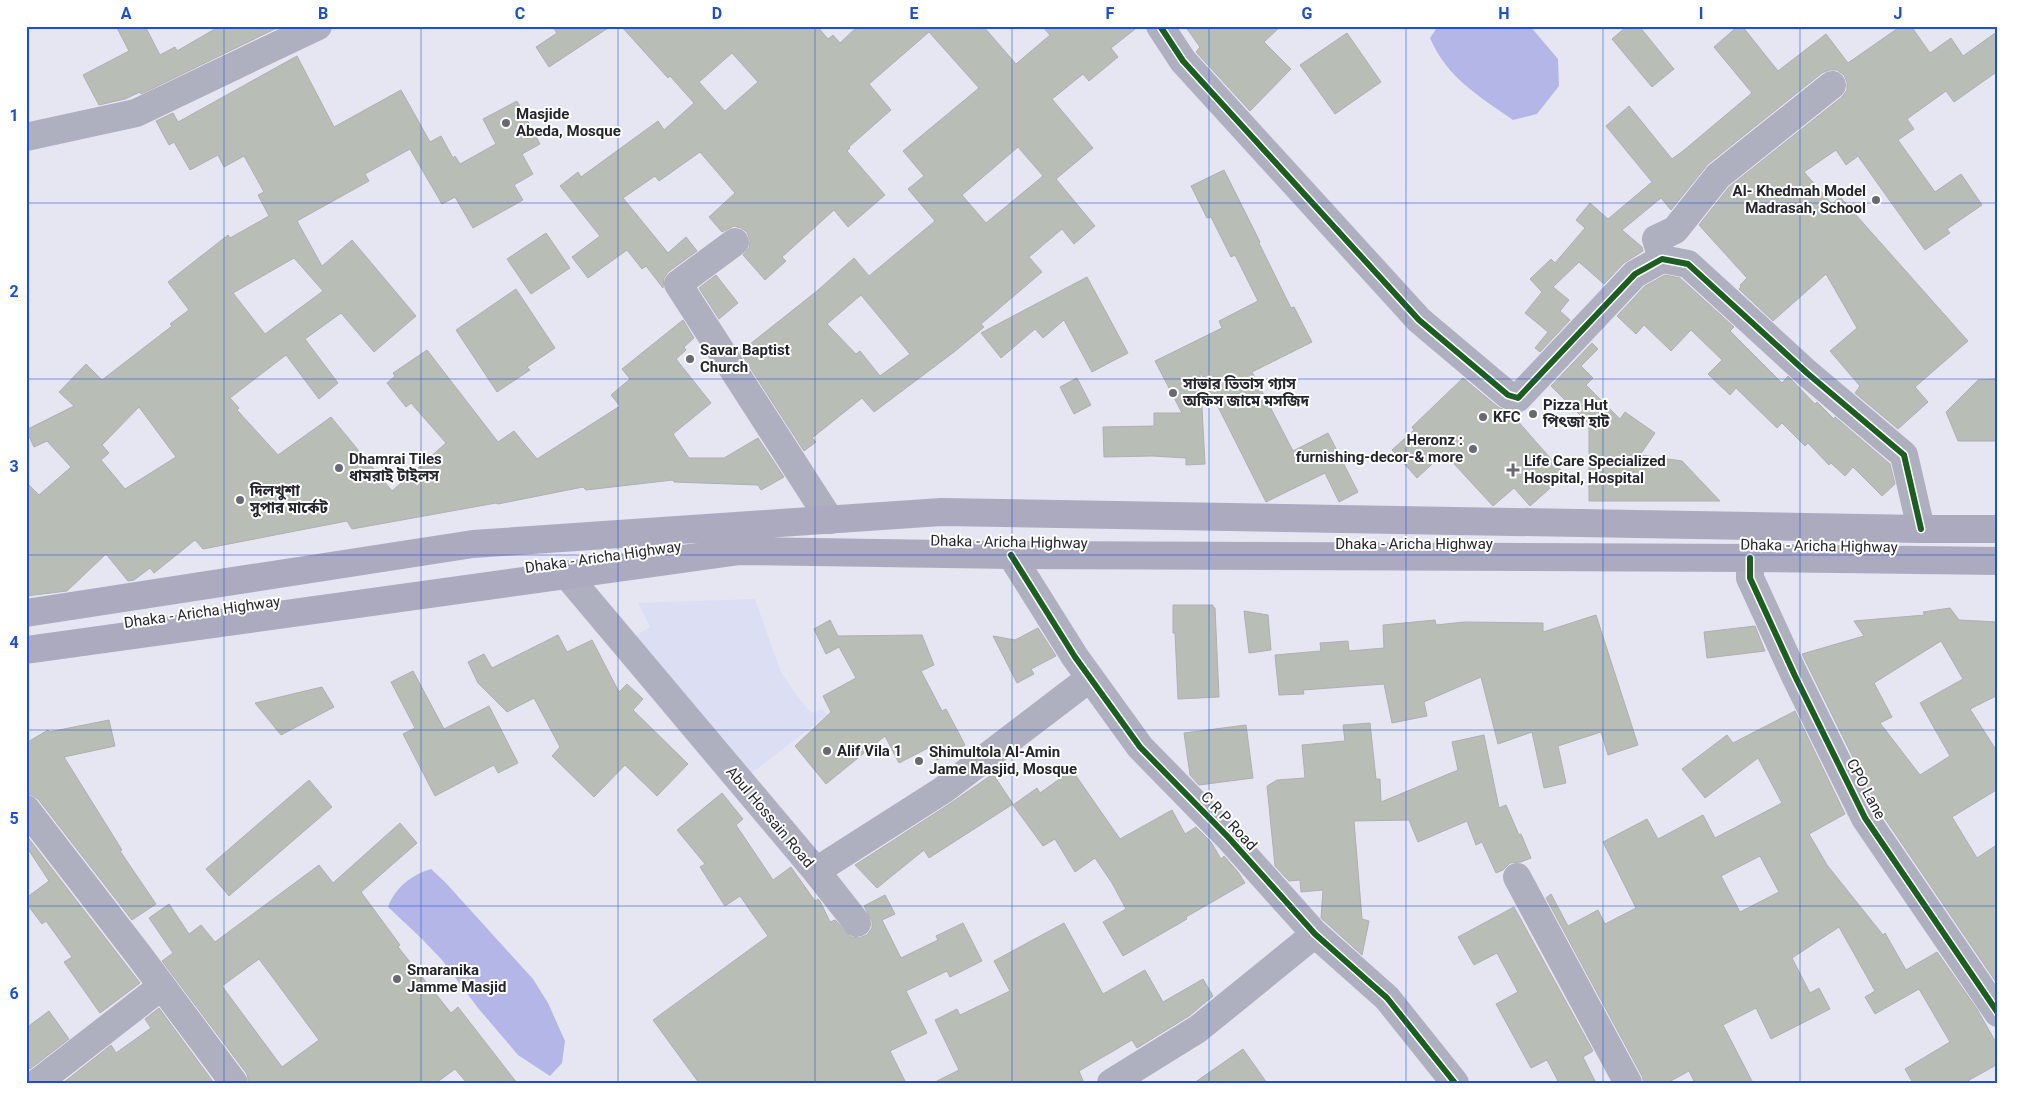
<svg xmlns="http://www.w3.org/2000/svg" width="2024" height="1109" font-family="Roboto,'Noto Sans Bengali',sans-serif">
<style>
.built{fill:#dcdef3}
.water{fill:#b5b6e8}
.building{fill:#b8bdb5;stroke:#aeb0b1;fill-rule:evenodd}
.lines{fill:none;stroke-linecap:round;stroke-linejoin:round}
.minor{stroke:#aeafbf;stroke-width:28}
.highway{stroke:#acaabf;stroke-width:28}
.cycleway-casing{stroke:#fff;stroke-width:9}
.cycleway{stroke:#1b5e20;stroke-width:6}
.grid{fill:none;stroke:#1d4ed8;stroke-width:1;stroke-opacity:0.55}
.poi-dot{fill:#686972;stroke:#fff;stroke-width:2}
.labels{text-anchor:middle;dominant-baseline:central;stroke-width:4;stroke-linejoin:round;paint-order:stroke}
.poi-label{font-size:15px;font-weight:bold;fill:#25252d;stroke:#fff;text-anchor:start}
.street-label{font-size:15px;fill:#25252d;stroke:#fff}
.neatline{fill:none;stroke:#1d4ed8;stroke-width:2}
.grid-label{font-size:16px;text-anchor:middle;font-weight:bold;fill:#1d4ed8}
</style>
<rect width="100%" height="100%" fill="#e5e6f2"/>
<path class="built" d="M755,599L780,670L794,692L811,713L822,709L827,715L745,778L628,640L650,627L638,603Z"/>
<path class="water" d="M1438,26H1530L1558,59L1559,86L1537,114L1513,120C1479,96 1447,78 1430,38Z
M431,869L445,882L533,979L548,1003L565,1041L562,1063L550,1076L518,1055L478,1008L442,960L420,937L388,907C395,888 411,875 431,869Z"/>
<path class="building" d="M116,26H145L160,55L175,47L177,51L220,26H281L141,94L140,92L125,99L99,105L83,75L129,51Z
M552,26H611L549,67L536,47L557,33Z
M621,26H817L828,39L833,35L840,43L858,26H983L1016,64L1050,35L1042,26H1139L1111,48L1118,57L1089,81L1083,74L1052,99L1093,148L1056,179L1095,226L1074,244L1062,229L1029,257L1042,272L981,324L984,327L954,352L874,412L862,398L812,438L816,442L804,451L740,352L817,291L854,258L869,276L935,221L908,189L924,176L903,151L979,88L929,32L869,84L891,110L849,147L850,148L847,151L885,195L848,227L834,210L782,257L786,261L765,280L743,255L749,248L750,240L747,232L741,228L734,226L722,232L709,217L735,193L700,152L659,181L655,176L623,198L668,253L686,237L697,251L668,272L664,278L663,288L646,266L642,269L627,250L588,278L572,257L600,236L560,186L578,172L581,177L658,121L664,130L694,103L670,76L668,78ZM732,53L758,82L725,111L699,82ZM1018,147L1043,176L986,223L962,195ZM861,295L910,354L880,376L860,351L856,354L827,324Z
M1185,26H1281L1264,42L1291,69L1250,111L1196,52L1200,47Z
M1627,26H1639L1674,69L1652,87L1612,39Z
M1738,26H1742L1778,71L1826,34L1848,63L1901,26H1911L1930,53L1951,38L1963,56L1998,31V71L1954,102L1946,91L1907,119L1914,129L1898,140L1935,192L1961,174L1982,205L1947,229L1950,233L1925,250L1858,156L1846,165L1836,150L1804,172L1832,204L1840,197L1968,341L1915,387L1928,402L1898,429L1855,393L1860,386L1830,351L1857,328L1826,274L1773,321L1739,289L1741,287L1740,285L1747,278L1699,225L1729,187L1842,97L1847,90V82L1844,75L1837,70H1829L1822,73L1708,164L1671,210L1661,198L1622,230L1642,247L1643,251L1624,263L1604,284L1579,262L1553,287L1569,300L1560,311L1570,320L1540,352L1535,348L1548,332L1525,313L1542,292L1530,279L1551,259L1555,263L1585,228L1576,220L1590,203L1608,219L1652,182L1606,126L1629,106L1672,159L1683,151L1752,93L1714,47Z
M1347,33L1381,82L1335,114L1300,65Z
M297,56L334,127L401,90L430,142L441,136L453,158L455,156L460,164L496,144L483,119L517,101L540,144L522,154L533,174L514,185L523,200L473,228L455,197L442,204L410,149L365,174L369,181L297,221L322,266L352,240L416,316L374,352L341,313L305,339L338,383L319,399L286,355L230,398L239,408L237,410L278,455L331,417L392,491L446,443L411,403L406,407L387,383L395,376L393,373L427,350L498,442L514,431L537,459L620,406L611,395L630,379L622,369L683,320L694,338L684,347L686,350L676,359L711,403L673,434L689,458H724L758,438L784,477L761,490L758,485L674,482L673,480L586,490L583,487L498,504L496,503L352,529L347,521L203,549L195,540L154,573L150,568L134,580L128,581L106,554L67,591L26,596V482L39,495L71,467L47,441L34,447L26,430L74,406L59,392L86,364L102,380L172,326L170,324L189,310L168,282L228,235L230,238L269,216L258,195L264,192L244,156L224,167L218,155L190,170L174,142L169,145L156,121L173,113L178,122ZM294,258L323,291L265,334L233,293ZM139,407L176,457L125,489L101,460L109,453L102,445Z
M1224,170L1260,242L1259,243L1291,308L1294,307L1312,342L1252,372L1293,451L1328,433L1358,492L1339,502L1325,473L1266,502L1200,371L1205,464L1186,465V458L1153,456L1104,457L1103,427L1154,426V413H1182L1155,361L1222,328L1219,321L1258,301L1235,255L1231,257L1211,217L1207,218L1191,186Z
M546,233L570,268L531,294L507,259Z
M716,275L738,303L719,319L699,288Z
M1665,275L1680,278L1734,327L1730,331L1782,383L1788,376L1815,404L1817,402L1834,419L1835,417L1890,464L1895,484L1882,496L1853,467L1845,476L1831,463L1829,465L1808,443L1805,446L1782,423L1777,428L1736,388L1730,395L1708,374L1722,360L1691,330L1671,351L1644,325L1636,334L1617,316L1645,286Z
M1087,277L1128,353L1092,372L1064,320L1043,338L1035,329L1001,358L981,333Z
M516,289L555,348L527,367L530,370L497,392L456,330Z
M1592,343L1598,349L1581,366L1593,378L1586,385L1620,419L1625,412L1655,433L1640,455L1682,461L1720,501H1589V424L1551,386Z
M1077,378L1091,405L1074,414L1060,387Z
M1463,378L1498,407L1507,411L1516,419L1565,475L1530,506L1514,488L1493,506L1444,453L1417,478L1392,450L1414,430L1412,427Z
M1998,379V441H1958L1946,412L1978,380Z
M1173,605H1213V607L1215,608L1219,697L1178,699L1175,633H1173Z
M1950,608L1959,620L1998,622V695L1970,709L1998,753V789L1952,817L1977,858L1998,844V985L1879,810L1802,654L1864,636L1854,621L1925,615L1923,612ZM1941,641L1963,679L1920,703L1950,756L1920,775L1880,723L1892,717L1874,683Z
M1244,611L1268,615L1271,650L1249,653Z
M1596,615L1638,745L1608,755L1601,732L1558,746L1566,783L1544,788L1532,732L1498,744L1481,677L1424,702L1427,716L1392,723L1384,684L1303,690L1304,694L1279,695L1275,655L1321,651L1320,643L1348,641L1349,651L1384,648L1383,625L1435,620L1436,625L1464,622L1543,623V632Z
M830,620L838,636L922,635L934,665L921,671L942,711L946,709L965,745L937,760L930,747L899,763L885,736L826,784L795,746L831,712L823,696L856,678L839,647L826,654L814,629Z
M1755,626L1765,651L1707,658L1704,632Z
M1038,628L1056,656L1031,669L1034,674L1017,683L993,636L1015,640Z
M558,635L567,652L592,640L619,692L627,684L643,699L633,710L688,764L657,796L625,765L594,797L552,756L560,747L534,698L507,712L478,683L468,662L484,654L492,668Z
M413,671L444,729L489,706L518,763L498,773L494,765L435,796L403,734L415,728L391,682Z
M322,687L334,707L281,735L255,703Z
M1795,711L1845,814L1809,834L1827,865L1883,935L1885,933L1906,970L1937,952L1977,1009L1998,1046V1064L1964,1083H1913L1905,1069L1950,1042L1919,989L1875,1014L1865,997L1875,991L1839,927L1792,958L1810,993L1819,988L1830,1009L1771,1039L1756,1008L1723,1025L1753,1083H1695L1689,1071L1667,1083H1644L1642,1076L1546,898L1551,894L1568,926L1598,910L1605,924L1636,908L1603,842L1647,819L1658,839L1703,815L1715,838L1782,803L1758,758L1705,798L1682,769L1727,735L1733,743ZM1760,856L1779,892L1740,912L1721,876Z
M109,720L115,746L64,757L122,850L120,851L156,904L132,920L38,799L32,795L26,794V743L48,730L49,732Z
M1370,723L1376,779H1380L1381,802L1458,770L1452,742L1484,735L1499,808L1506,805L1519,835L1521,834L1531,858L1521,862L1510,863L1503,870L1496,873L1482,842L1476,845L1467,821L1418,842L1409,820L1354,821L1362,919L1369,921L1362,955L1321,918L1323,890L1301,892L1300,880L1289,881L1275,866L1267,786L1277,780L1305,778L1302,745L1345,741L1343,725Z
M1246,725L1253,778L1199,785L1190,775L1184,733Z
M1072,770L1120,839L1172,810L1185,834L1196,827L1211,842L1221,859L1224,856L1238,872L1245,883L1186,917L1187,919L1123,956L1103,922L1126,909L1112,883L1095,858L1075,872L1055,839L1043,846L1013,805L1037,788L1040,793Z
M993,774L1013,804L929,858L924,850L877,888L855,865L951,803Z
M309,780L332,807L229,896L206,869Z
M722,793L743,819L736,825L773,880L791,867L815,901L818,899L820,901L830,922L835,920L851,937L859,938L867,935L872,928V921L864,906L885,895L895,914L882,920L901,958L938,940L936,936L963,923L982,961L950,977L947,971L906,991L927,1033L890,1051L906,1083H699L653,1020L768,936L740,896L725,906L700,867L705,864L677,830Z
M400,823L417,843L361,892L400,945L398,947L451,1013L458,1007L517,1083H467L455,1069L436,1083H249L247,1074L162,961L173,953L149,918L169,904L189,934L201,925L215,942L319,865L333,883ZM259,959L319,1040L282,1067L222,986Z
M26,835L140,983L100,1013L64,962L72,957L46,921L42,924L26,903V898L49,881L26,846Z
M1514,907L1593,1051L1583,1057L1596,1083H1559L1547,1060L1531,1068L1496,1004L1518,992L1497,953L1474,965L1458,937Z
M1064,923L1103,994L1145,970L1163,1002L1203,979L1213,996L1189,1016L1137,1048L1132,1040L1079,1071L1084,1083H933L959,1070L935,1020L957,1009L960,1015L1010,991L994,961Z
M159,1008L214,1083H63L111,1045L116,1053L151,1028L145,1019Z
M49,1011L69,1039L30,1069L26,1063V1028Z
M1243,1049L1267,1083H1194Z"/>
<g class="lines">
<path class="minor" d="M1160,26L1183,61L1419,320L1508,395L1518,398L1635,274L1662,259L1688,264L1807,373L1904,455L1921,529
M26,137L136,113L318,26
M735,242L678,284L830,520
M1662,259L1656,239L1675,230L1718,176L1832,85
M1011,555L1075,657L1140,747L1228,837L1315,934L1387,998L1455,1083
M1750,558V578L1795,676L1865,818L1998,1013
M566,574L816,871L857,923
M26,809L138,954L234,1083
M816,871L943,790L1090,678
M1517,877L1628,1083
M37,1083L162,986
M1111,1083L1198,1029L1315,934"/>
<path class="highway" d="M26,613L473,544L941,512L1921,529H1998
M26,650L740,551L1011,555L1750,558L1998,561"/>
<g class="cycleway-casing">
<path id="cycleway" d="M1160,26L1183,61L1419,320L1508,395L1518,398L1635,274L1662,259L1688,264L1807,373L1904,455L1921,529
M1011,555L1075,657L1140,747L1228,837L1315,934L1387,998L1455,1083
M1750,558V578L1795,676L1865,818L1998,1013"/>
</g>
<use href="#cycleway" class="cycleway"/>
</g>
<path class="grid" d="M224,26V1083M421,26V1083M618,26V1083M815,26V1083M1012,26V1083M1209,26V1083M1406,26V1083M1603,26V1083M1800,26V1083M26,203H1998M26,379H1998M26,555H1998M26,730H1998M26,906H1998"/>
<g class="poi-dot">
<circle cx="506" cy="123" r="5"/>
<circle cx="1876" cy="200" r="5"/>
<circle cx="690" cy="359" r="5"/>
<circle cx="1173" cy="393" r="5"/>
<circle cx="1533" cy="414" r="5"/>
<circle cx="1483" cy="417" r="5"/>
<circle cx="1473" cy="449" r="5"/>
<circle cx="339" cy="468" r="5"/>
<path d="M1510.5 462.5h5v5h5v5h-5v5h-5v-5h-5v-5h5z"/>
<circle cx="240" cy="500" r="5"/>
<circle cx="827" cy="751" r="5"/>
<circle cx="919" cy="761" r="5"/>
<circle cx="397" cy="979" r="5"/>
</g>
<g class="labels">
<g class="poi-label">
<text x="516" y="114">Masjide<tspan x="516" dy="17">Abeda, Mosque</tspan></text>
<text x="1866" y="191" text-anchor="end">Al- Khedmah Model<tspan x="1866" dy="17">Madrasah, School</tspan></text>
<text x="700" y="350">Savar Baptist<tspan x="700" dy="17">Church</tspan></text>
<text x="1183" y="384">সাভার তিতাস গ্যাস<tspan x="1183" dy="17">অফিস জামে মসজিদ</tspan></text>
<text x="1543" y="405">Pizza Hut<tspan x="1543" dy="17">পিৎজা হাট</tspan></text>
<text x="1493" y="417">KFC</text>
<text x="1463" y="440" text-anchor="end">Heronz :<tspan x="1463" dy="17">furnishing-decor-&amp; more</tspan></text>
<text x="349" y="459">Dhamrai Tiles<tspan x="349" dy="17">ধামরাই টাইলস</tspan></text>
<text x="1524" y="461">Life Care Specialized<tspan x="1524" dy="17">Hospital, Hospital</tspan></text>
<text x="250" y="491">দিলখুশা<tspan x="250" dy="17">সুপার মার্কেট</tspan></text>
<text x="837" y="751">Alif Vila 1</text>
<text x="929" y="752">Shimultola Al-Amin<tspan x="929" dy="17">Jame Masjid, Mosque</tspan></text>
<text x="407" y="970">Smaranika<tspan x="407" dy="17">Jamme Masjid</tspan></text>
</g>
<g class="street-label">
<text transform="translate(1009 542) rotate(1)">Dhaka - Aricha Highway</text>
<text x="1414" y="544">Dhaka - Aricha Highway</text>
<text transform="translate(1819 546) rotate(1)">Dhaka - Aricha Highway</text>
<text transform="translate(603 557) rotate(-8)">Dhaka - Aricha Highway</text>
<text transform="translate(202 612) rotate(-8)">Dhaka - Aricha Highway</text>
<text transform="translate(1866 789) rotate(62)">CPO Lane</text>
<text transform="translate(770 817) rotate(50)">Abul Hossain Road</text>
<text transform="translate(1229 821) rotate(47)">C R P Road</text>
</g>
</g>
<rect width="2024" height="1109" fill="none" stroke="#ffffff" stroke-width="55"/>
<rect x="28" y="28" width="1968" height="1054" class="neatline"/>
<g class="grid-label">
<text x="126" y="19">A</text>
<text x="323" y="19">B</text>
<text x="520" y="19">C</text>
<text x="717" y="19">D</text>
<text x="914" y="19">E</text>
<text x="1110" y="19">F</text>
<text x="1307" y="19">G</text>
<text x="1504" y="19">H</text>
<text x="1701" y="19">I</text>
<text x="1898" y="19">J</text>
<text x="14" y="121">1</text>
<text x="14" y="297">2</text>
<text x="14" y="472">3</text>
<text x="14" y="648">4</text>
<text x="14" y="824">5</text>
<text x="14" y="999">6</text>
</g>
</svg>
